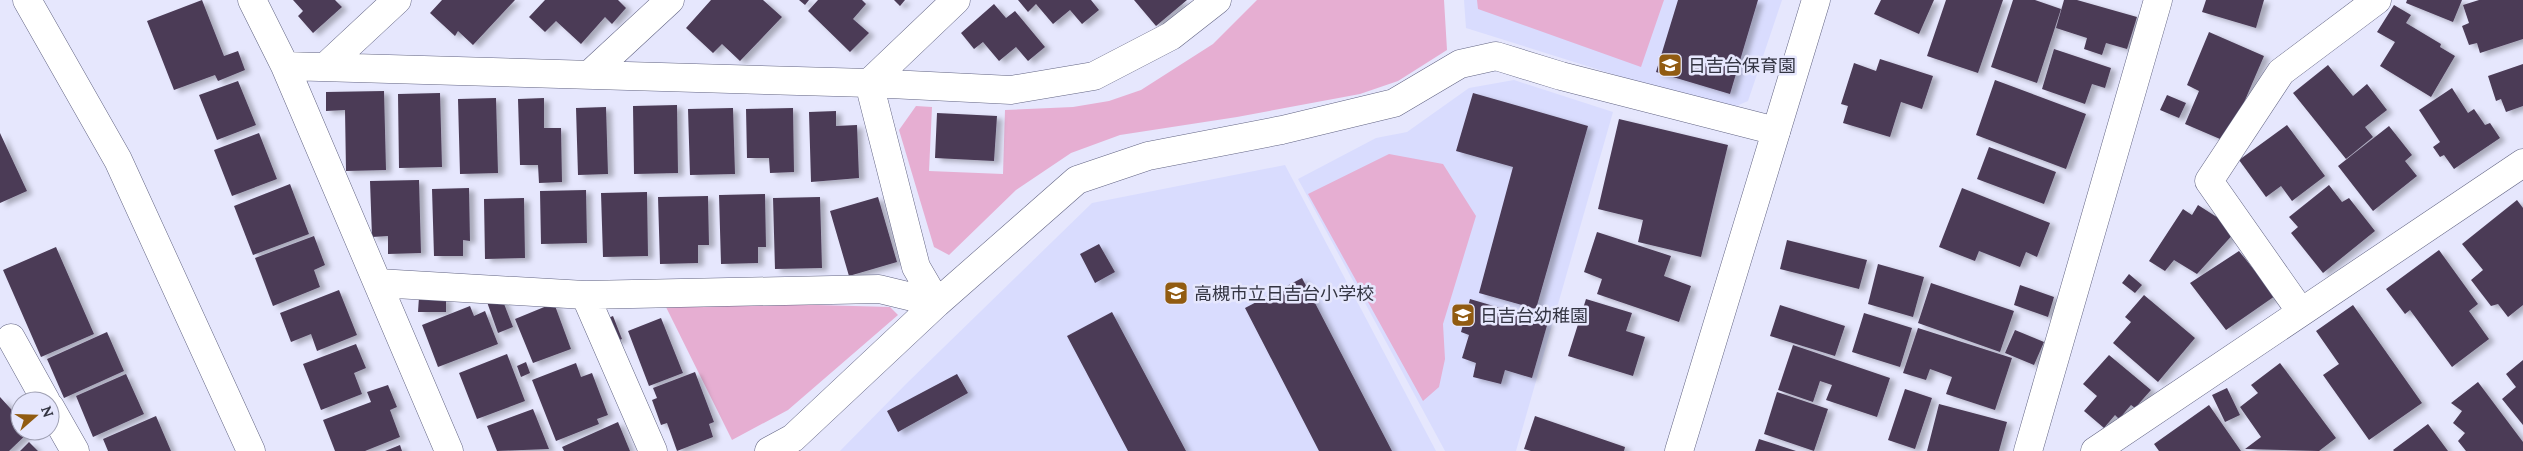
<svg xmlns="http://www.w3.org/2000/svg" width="2523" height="451" font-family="Lora,'Noto Sans JP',serif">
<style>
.built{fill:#d9dcfe}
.green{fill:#e6aed2}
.building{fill:#4b3b56;filter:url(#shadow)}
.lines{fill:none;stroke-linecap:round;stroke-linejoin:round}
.minor-casing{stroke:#626483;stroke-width:29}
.tertiary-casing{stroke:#626483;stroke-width:29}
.minor{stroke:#fff;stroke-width:28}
.tertiary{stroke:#fff;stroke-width:28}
.labels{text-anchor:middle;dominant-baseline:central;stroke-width:5;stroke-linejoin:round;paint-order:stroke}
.poi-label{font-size:18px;fill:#333442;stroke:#e6e7fd;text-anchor:start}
</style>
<defs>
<filter id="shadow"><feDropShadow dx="5.5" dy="3" stdDeviation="2.5" flood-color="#0004"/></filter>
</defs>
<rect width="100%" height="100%" fill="#e6e7fd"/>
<path class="built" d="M1464,0H1782L1748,101L1727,110L1466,28Z
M1514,80L1613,112L1516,451H1445L1298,179L1376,138L1407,132L1469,88Z
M1285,165L1436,451H840L906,384L1092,203Z"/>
<path class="green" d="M1257,0H1444L1447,50L1398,81L1360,94L1237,117L1120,135L1071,153L1016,190L949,255L934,247L899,130L916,106L932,107L929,171L1003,174L1005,110L1073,107L1109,101L1141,90L1213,44Z
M1477,0H1664L1641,67L1478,9Z
M1389,154L1443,164L1476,216L1443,324L1445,359L1439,387L1423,401L1308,194Z
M663,301L890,307L898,315L788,410L732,440Z"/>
<path class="building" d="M202,0L224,56L238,51L245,70L218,81L215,75L174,90L147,21Z
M293,0H335L342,7L313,33L298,16L303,11Z
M442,0H515L473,45L458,31L455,36L430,13Z
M545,0H618L626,8L612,24L605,17L581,44L556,21L545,32L529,17Z
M711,0H763L782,17L740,61L722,44L713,53L686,28Z
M799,0H809L805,5Z
M818,0H862L866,4L853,19L869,33L850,52L808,11Z
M894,0H905L900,6Z
M1018,0H1091L1099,10L1082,24L1070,10L1053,24L1036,4L1028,12Z
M1134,0H1187L1156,26Z
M1678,0H1758L1730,94L1656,72Z
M1881,0H1934L1919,34L1874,14Z
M1946,0H2003L1978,73L1927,56Z
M2013,0H2035L2061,9L2037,83L1991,67Z
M2064,0H2077L2137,17L2127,49L2106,43L2102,55L2084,49L2087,38L2056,28Z
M2206,0H2264L2256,28L2202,12Z
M2407,0H2462L2453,22L2406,3Z
M2479,0H2523V39L2480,53L2477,43L2469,45L2462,26L2469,23L2463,5Z
M994,4L1006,18L1015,11L1045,47L1028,61L1016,47L999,61L983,42L974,49L961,33Z
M2394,5L2411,15L2406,23L2441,44L2440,47L2455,56L2431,97L2380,66L2395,42L2377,32Z
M2209,32L2264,56L2227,142L2185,124L2199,91L2187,85Z
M2054,49L2111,68L2105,88L2092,84L2085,104L2042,89Z
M1880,59L1933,76L1922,109L1901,102L1890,137L1843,123L1848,106L1841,104L1854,63L1876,71Z
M2523,64V106L2506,112L2501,99L2496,101L2488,76Z
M2328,65L2353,96L2367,84L2387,110L2365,127L2373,137L2346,159L2293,93Z
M1995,80L2086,114L2066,169L1976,135Z
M238,81L256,125L217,140L199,95Z
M2452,88L2468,113L2474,109L2485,125L2490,123L2500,138L2454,169L2444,155L2440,157L2433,147L2440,142L2419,110Z
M384,91L386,170L346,171L345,110L326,111V92Z
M440,93L442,167L399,168L398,94Z
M1473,93L1588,126L1536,309L1479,293L1513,167L1456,151Z
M2167,95L2186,103L2179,118L2160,110Z
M496,98L498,173L460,174L458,99Z
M544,98V128H561L562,182L539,183L538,165H520L518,99Z
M677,105L678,173L634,174L633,106Z
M606,107L608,174L578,175L576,108Z
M733,108L735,174L690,175L688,109Z
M793,108L794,172L770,173L769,158H747L746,109Z
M836,111V126L857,125L859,178L811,182L809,112Z
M937,113L997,116L994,161L935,158Z
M1619,119L1728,145L1701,257L1638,242L1643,220L1598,209Z
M2287,125L2325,176L2292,201L2281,186L2266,197L2239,160Z
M2389,126L2412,155L2405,161L2417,176L2373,211L2338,166Z
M0,133L27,191L0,203Z
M259,133L277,179L232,196L214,150Z
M1989,147L2056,172L2044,204L1977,179Z
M419,180L421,253L388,254V236L372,237L370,181Z
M290,184L309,234L253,255L234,206Z
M2329,185L2342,202L2349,198L2375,231L2323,273L2291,233L2298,227L2289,217Z
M469,188L470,241L463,240V256H434L432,189Z
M1962,188L2050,223L2037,257L2026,252L2020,267L1979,251L1975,261L1939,247Z
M586,190L587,243L541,244L540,191Z
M647,192L648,256L603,257L601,193Z
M765,194L766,247H758V263L721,264L719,195Z
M708,196L709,245H698V263L660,264L658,197Z
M820,197L822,268L775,269L773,198Z
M878,197L897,262L849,276L830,211Z
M524,198L525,258L485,259L484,199Z
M2517,200L2523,208V305L2508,317L2498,304L2491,306L2471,280L2483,270L2462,244Z
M2198,205L2237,230L2197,274L2174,260L2165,271L2149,261L2183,209L2192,215Z
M1597,232L1671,256L1664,276L1691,286L1679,322L1597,294L1602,279L1584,272Z
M314,236L325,265L314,270L320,287L273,306L255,258Z
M1787,240L1867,260L1859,289L1780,269Z
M1099,244L1115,272L1095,283L1080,254Z
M56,247L94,334L41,357L3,270Z
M2439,250L2478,304L2469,311L2489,339L2452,367L2410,310L2405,314L2386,289Z
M2239,251L2275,296L2226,330L2190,283Z
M1878,264L1924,277L1913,317L1868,304Z
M2129,274L2142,285L2135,293L2122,283Z
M1302,278L1392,451H1319L1245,308Z
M1931,283L2014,311L2000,352L1918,323Z
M2020,285L2054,297L2048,317L2014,305Z
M339,290L357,335L317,351L311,334L291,342L280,313Z
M2144,295L2195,338L2158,382L2113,343L2131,322L2125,317Z
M501,296L513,327L498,333L487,302Z
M419,297L446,298V312H418Z
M1470,299L1548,322L1532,378L1505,370L1501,384L1473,377L1476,363L1462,358L1469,335L1461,332Z
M1586,299L1632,313L1626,331L1645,337L1633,376L1568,356Z
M554,303L571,349L533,363L515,319Z
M1780,305L1845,326L1835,356L1770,336Z
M2353,305L2422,403L2369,440L2323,375L2339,364L2316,331Z
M470,306L474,316L485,311L498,344L438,367L422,325Z
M1112,312L1186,451H1128L1067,336Z
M1864,313L1912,328L1900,367L1852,352Z
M613,316L622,339L612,343L603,320Z
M661,318L683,373L649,386L628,331Z
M1918,328L2012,358L1995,410L1946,394L1952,377L1930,369L1926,380L1903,373Z
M2015,330L2044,342L2034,365L2005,353Z
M107,332L124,371L64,398L47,359Z
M356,344L366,368L354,373L362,394L321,410L303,364Z
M1793,345L1890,378L1877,417L1826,400L1832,385L1820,381L1813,402L1778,390Z
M507,354L525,401L477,419L459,373Z
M2109,355L2151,390L2135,408L2131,405L2119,419L2115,415L2104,428L2084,411L2097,396L2083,384Z
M2523,360V425L2502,399L2516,387L2506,374Z
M526,362L530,373L521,377L517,366Z
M576,363L581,377L592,373L608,415L597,419L599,424L556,441L532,380Z
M2280,363L2336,438L2319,451L2245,449L2261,437L2240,407L2258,393L2251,385Z
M695,372L714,422L709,424L713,437L677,451L667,423L661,425L652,400L657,398L653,388Z
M126,374L144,414L93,437L76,396Z
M957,374L968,393L898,432L887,411Z
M2478,382L2523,442V451H2466L2458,441L2465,433L2453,423L2462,411L2451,403Z
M388,385L397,407L390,410L400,437L365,451H335L323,420L371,402L367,392Z
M2227,388L2240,415L2225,422L2212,395Z
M1905,389L1932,398L1915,449L1888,440Z
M1777,392L1828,409L1814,451L1764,434Z
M0,397L20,419V431H30L9,451H0Z
M1939,404L2007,422L1999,451H1927Z
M2209,405L2241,451H2159L2154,444Z
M533,409L549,449L497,451L487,426Z
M156,416L171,451H108L103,439Z
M1535,416L1625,447L1624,451H1531L1524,449Z
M618,422L630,451H564L562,447Z
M2428,424L2448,451H2394L2393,450Z
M1759,439L1796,451H1755Z
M29,442L38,451H20Z
M400,445L402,451H385Z"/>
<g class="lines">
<g class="minor-casing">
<path id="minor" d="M252,0L285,66L449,451
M285,66L869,83L1011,90L1094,76L1171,36L1217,0
M325,67L397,0
M589,75L670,0
M869,83L916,267L937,303
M869,83L956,0
M378,283L585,295L653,451
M585,295L879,289L937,303
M2301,312L2209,181L2281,72L2377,0
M11,338L46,401
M50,407L75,451
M769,451L793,438L937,303L1077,180L1148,156L1282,130L1394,103L1460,64L1496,56L1561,76L1776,131
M2028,451L2158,0
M2095,451L2523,163"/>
</g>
<g class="tertiary-casing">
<path id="tertiary" d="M27,0L118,160L251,451
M1679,451L1816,0"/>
</g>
<use href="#minor" class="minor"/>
<use href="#tertiary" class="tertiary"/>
</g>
<defs>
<g id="school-square" transform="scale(1.25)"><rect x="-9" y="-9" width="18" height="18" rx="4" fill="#915b11" stroke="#e6e7fd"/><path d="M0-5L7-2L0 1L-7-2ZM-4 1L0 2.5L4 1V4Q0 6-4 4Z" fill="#fff"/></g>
</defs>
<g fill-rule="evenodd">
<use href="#school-square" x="1670" y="65"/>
<use href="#school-square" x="1176" y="293"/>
<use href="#school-square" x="1463" y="315"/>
</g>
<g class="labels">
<g class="poi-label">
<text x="1688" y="65">日吉台保育園</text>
<text x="1194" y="293">高槻市立日吉台小学校</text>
<text x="1480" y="315">日吉台幼稚園</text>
</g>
</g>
<g transform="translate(35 416) rotate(70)"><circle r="24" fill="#e6e7fd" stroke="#9e9fb2"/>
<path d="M0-4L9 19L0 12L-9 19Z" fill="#915b11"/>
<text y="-8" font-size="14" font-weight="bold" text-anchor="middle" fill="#333442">N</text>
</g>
</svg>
